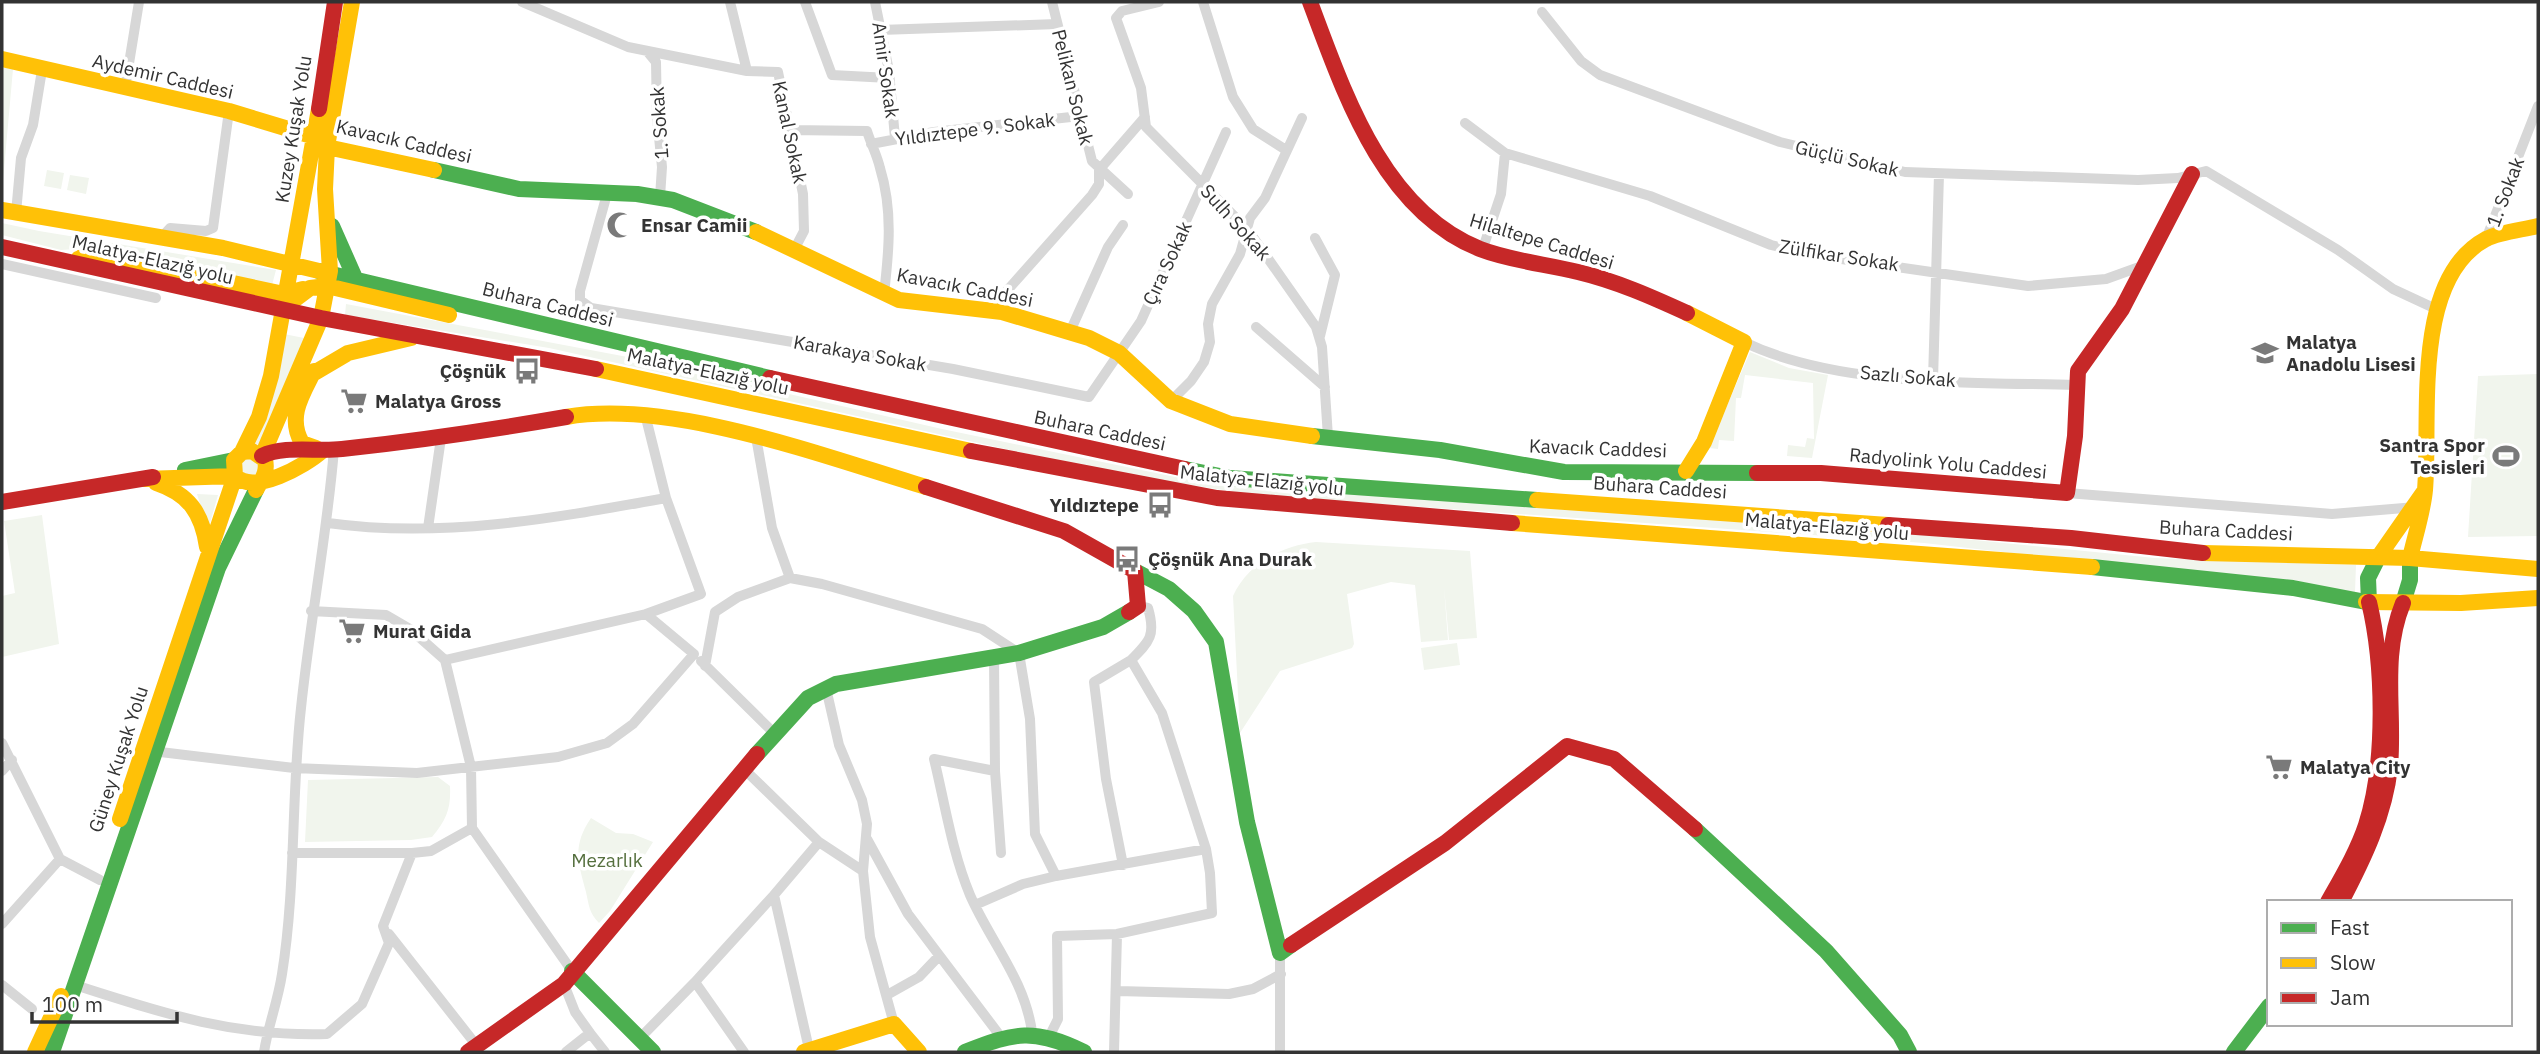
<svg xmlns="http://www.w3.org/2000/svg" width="2540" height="1054" font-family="'IBM Plex Sans',sans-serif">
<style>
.green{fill:#f1f5ed}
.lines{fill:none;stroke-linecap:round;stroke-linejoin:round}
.street{stroke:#d7d7d7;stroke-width:10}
.fast{stroke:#4caf50;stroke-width:16}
.slow{stroke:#ffc107;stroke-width:16}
.jam{stroke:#c62828;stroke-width:16}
.labels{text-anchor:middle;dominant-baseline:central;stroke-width:7;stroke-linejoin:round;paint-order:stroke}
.street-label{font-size:19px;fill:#333;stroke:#fff}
.poi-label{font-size:19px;font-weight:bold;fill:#333;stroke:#fff;text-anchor:start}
.park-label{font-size:19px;fill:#56703f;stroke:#fff}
</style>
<rect width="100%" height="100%" fill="#fff"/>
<path class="green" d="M2,67L13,69L2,192Z
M47,170L64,173L61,189L44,186Z
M70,175L89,178L86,194L67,190Z
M2,223L39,231L276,270L272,285L95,248L61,250L2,235Z
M346,304L633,358L942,429L1185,479L1924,535L2155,558L2356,565L2355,592L1924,543L1255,495L1114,473L549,348L345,315Z
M284,334L304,338L261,451H249Z
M1750,352L1789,368L1828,375L1812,458L1787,456L1788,445L1805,447L1807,438L1814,439L1813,383L1745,375L1741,398H1736L1734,441L1719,440L1718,449L1709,448Z
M2538,374V536L2468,537L2478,376Z
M241 467a9 9 0 1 1 18 0a9 9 0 1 1-18 0Z
M197,494L218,495L208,530Z
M42,515L59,644L2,657V596L15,593L4,521Z
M1316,542L1470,551L1477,638L1449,640L1444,587L1448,640L1421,642L1415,585L1391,582L1347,594L1354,644L1352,648L1280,671L1240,733L1233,596C1248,564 1280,546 1316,542Z
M1457,643L1460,665L1424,670L1421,648Z
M438,777L450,786C451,808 447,819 432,837L411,840L305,842L308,780Z
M591,818L616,833L633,834L653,842L610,911L599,923C589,913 589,905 586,892C578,862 572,846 591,818Z"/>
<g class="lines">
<path class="street" d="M522,2L628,47L747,71
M730,2L747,71L778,72L803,194L804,231L794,250
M805,2L832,75L889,78
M875,2L889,71L895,138
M1052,2L1092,161L1128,194
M1159,2L1122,11L1116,18L1141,88L1146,127L1248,230L1316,327L1322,347L1328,437
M1203,2L1233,97L1253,129L1286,150
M1542,12L1581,61L1600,75L1780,142L1905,172L2138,180L2178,178L2206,171L2338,250L2393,289L2436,309
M880,30L1057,24
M647,51L656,62L657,117L662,167L660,197
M125,88L139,2
M1465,123L1505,153
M790,130L867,131C871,144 877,155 880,168C893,210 889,251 884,294
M871,144L934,132L1080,116
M607,194L580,291V300L591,308L953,369L1089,397L1141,321L1226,132
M16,213L21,158L33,125L42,70
M161,238L170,228L206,231L213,228L229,111
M1315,238L1335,275L1320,336
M2486,239L2538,106
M1483,248L1501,194L1505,153L1650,196L1771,245L1814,255L2028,286L2106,279L2142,266
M2,264L156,298
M989,311L1092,195L1099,184V170L1145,117
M1256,327L1325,387
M1069,334L1108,247L1123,225
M1744,342C1837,387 1973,382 2076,385
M1933,380L1939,174
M1171,401L1191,381L1204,362L1210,342L1208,324L1212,304L1240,254L1250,218L1265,198L1302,118
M756,437L772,528L790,578L822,584L982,629L1019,653L1030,719L1035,834L1056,876L1023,884L975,905
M2067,493L2332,514L2416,507
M328,523C441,539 555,518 666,498
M428,528L441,438
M1138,606L1148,608C1156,635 1150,641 1131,660L1162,713L1206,849
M311,611L386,615L410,629L445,660L471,767L472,828L572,971
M994,658L995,771L934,759C945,804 952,852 970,895C990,941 1025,980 1032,1032
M445,660L646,614
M701,661L774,733
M705,666L715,612L738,597L790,578
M2,743L60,859L100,880
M152,751L294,768L417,773L558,757L607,743L633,724L694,654L646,614L701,594L666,498L645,414
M745,770L819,842L774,895L809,1049
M2,771L12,760
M995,771L1001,853
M867,839L908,914L1001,1037
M819,842L863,871L867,824L862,800L839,745L826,688
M292,853H412
M1123,865L1106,779L1094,682L1131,660
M863,871L870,937L894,1024
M2,924L60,859
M389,934L477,1046
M695,982L774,895
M564,984L575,1012L590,1033L566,1052
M2,985L32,1009
M75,985C162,1013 234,1037 327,1034L362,1004L389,943L383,926L412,853L431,851L472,828
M1118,991L1229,994L1253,989L1281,974
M887,995L919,977L939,956
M590,1033L605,1052
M1050,1035L1058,1019L1057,936L1117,934L1212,913L1210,873L1206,849L1056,876
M640,1038L695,982L744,1052
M264,1052C268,1026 278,1001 282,974C296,887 291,796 301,708C310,621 327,536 334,449
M1114,1052L1117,934
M1280,1052V953"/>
<path class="fast" d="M434,170L519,189L637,194L673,200L756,232
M332,226L355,278
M319,271L770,378
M1312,436L1440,450L1564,472L1757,473
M1185,469L1230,478L1537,500
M185,470L234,460
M2092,567L2293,588L2366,602
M1135,571L1169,589L1194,611L1216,642L1247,822L1280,953L1291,945
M2369,602L2368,578L2379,556
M2403,603L2410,580V558
M757,754L808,698L836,684L1019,653L1103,627L1129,612
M1695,829L1826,951L1900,1035L1909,1052
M572,971L653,1052
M52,1052L218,568L256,490
M965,1052C1015,1032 1034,1028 1084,1052
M2234,1052L2269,1006"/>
<path class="slow" d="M2,59L229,111L315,137L327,147L434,170
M2,210L223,248L319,271
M756,232L899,300L1002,312L1089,338L1119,353L1171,401L1230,424L1312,436
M79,258L97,254L284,294L303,289
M282,309L310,288L327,286L449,315
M596,369L971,451
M314,371C302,395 287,417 302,443L316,448
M292,386L348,353L411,338
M566,417C672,399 822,456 926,487
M242,452L259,417L271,376L319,109
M262,456L321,318L330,271L325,189L327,147L352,2
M1686,471L1704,442L1744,342L1687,313
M156,483C189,494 202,513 207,547
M256,490C262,479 268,472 265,460L252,451L242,452L234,460L235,476C254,495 305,466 322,451
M1537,500L1888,525
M1512,523L2092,567
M2203,553L2410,558L2538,569
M2379,556L2423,493
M2410,558C2415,536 2423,512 2425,490C2431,419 2411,279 2486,239C2500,232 2522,230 2538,226
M2366,602L2461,603L2538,598
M120,819L235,476L144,479
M35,1052L61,996
M804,1052L894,1024L919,1052"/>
<path class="jam" d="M1310,2C1344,92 1382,210 1480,249C1511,261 1546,264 1578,272C1616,281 1652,297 1687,313
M319,109L335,2
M2,247L321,318L596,369
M770,378L1185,469
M971,451L1217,498L1512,523
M262,456C284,445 317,452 342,449C417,441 491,430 566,417
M1757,473H1821L2067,493L2075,436L2078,371L2122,309L2192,174
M926,487L1064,531L1135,571L1138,606L1129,612
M2,502L153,477
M1888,525L2071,538L2203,553
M2328,902C2342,877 2357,852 2366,825C2386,763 2384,665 2369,602
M2341,902C2363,860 2385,815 2390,767C2395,711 2381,657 2403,603
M1291,945L1445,843L1567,746L1614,759L1695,829
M468,1052L564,984L757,754"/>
</g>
<defs>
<g id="mosque-bare" transform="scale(2.1)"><path d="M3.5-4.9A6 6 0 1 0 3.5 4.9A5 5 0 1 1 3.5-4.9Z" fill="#7a7a7a" stroke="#fff" stroke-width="2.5" paint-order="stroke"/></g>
<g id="school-bare" transform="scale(2.1)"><path d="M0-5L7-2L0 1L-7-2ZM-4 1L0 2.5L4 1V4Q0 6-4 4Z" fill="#7a7a7a" stroke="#fff" stroke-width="2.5" paint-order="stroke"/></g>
<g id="bus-bare" transform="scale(2.1)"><path d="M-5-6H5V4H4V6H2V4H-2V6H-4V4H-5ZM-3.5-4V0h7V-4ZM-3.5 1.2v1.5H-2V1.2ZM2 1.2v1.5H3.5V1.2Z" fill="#7a7a7a" stroke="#fff" stroke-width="2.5" paint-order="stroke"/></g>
<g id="supermarket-bare" transform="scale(2.1)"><path d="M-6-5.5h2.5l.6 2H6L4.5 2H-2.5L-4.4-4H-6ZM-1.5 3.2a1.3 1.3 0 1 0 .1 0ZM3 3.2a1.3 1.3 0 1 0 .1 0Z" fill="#7a7a7a" stroke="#fff" stroke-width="2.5" paint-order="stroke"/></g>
<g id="stadium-bare" transform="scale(2.1)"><path d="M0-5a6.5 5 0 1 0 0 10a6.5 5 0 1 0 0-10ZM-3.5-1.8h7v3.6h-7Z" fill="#7a7a7a" stroke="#fff" stroke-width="2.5" paint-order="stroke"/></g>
</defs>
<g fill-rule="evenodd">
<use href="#mosque-bare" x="620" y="225"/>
<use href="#school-bare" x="2265" y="353"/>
<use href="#bus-bare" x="527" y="371"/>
<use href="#supermarket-bare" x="354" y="401"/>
<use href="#stadium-bare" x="2506" y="456"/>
<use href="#bus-bare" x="1160" y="505"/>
<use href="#bus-bare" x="1127" y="559"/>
<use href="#supermarket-bare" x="352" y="631"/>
<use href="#supermarket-bare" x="2279" y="767"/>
</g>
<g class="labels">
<g class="street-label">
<text transform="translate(886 70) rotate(82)">Amir Sokak</text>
<text transform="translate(163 76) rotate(13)">Aydemir Caddesi</text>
<text transform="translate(1073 87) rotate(76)">Pelikan Sokak</text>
<text transform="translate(659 123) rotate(-94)">1. Sokak</text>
<text transform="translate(293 129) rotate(-81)">Kuzey Kuşak Yolu</text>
<text transform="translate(975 129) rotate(-7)">Yıldıztepe 9. Sokak</text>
<text transform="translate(790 132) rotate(78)">Kanal Sokak</text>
<text transform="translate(404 141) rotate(13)">Kavacık Caddesi</text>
<text transform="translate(1847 158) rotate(13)">Güçlü Sokak</text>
<text transform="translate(2505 192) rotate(-69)">1. Sokak</text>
<text transform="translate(1236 222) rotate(48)">Sulh Sokak</text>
<text transform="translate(1542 241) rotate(17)">Hilaltepe Caddesi</text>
<text transform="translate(1839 255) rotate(9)">Zülfikar Sokak</text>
<text transform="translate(153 259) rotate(13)">Malatya-Elazığ yolu</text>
<text transform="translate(1167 263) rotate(-65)">Çıra Sokak</text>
<text transform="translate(965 287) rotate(11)">Kavacık Caddesi</text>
<text transform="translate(548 304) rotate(14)">Buhara Caddesi</text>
<text transform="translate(860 353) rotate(10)">Karakaya Sokak</text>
<text transform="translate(708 371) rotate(12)">Malatya-Elazığ yolu</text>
<text transform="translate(1908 376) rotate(5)">Sazlı Sokak</text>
<text transform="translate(1100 430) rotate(12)">Buhara Caddesi</text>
<text transform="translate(1598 448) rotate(2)">Kavacık Caddesi</text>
<text transform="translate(1948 463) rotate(5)">Radyolink Yolu Caddesi</text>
<text transform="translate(1262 480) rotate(6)">Malatya-Elazığ yolu</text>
<text transform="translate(1660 487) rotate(4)">Buhara Caddesi</text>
<text transform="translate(1827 526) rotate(5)">Malatya-Elazığ yolu</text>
<text transform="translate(2226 530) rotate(3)">Buhara Caddesi</text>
<text transform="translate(118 759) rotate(-72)">Güney Kuşak Yolu</text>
</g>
<g class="poi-label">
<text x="641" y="225">Ensar Camii</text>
<text x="2286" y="342">Malatya<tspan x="2286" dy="22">Anadolu Lisesi</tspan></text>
<text x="506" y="371" text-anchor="end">Çöşnük</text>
<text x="375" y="401">Malatya Gross</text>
<text x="2485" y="445" text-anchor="end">Santra Spor<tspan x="2485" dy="22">Tesisleri</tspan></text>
<text x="1139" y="505" text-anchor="end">Yıldıztepe</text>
<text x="1148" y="559">Çöşnük Ana Durak</text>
<text x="373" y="631">Murat Gida</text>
<text x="2300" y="767">Malatya City</text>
</g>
<g class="park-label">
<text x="607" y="860">Mezarlık</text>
</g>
</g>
<rect width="2540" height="1054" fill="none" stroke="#333333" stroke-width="7"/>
<rect x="2267" y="900" width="245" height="126" fill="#ffffff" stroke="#adadad" stroke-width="2"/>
<rect x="2281" y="923" width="35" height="10" fill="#4caf50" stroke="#adadad" stroke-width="2"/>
<text x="2330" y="935" font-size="21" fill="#333333">Fast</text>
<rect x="2281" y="958" width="35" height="10" fill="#ffc107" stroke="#adadad" stroke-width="2"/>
<text x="2330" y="970" font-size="21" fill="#333333">Slow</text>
<rect x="2281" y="993" width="35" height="10" fill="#c62828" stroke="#adadad" stroke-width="2"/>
<text x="2330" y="1005" font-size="21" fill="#333333">Jam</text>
<path d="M32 1012v10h145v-10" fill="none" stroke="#333333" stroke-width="3.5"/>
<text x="42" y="1012" font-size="21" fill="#333333" stroke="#ffffff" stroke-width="5" paint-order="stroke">100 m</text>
</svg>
